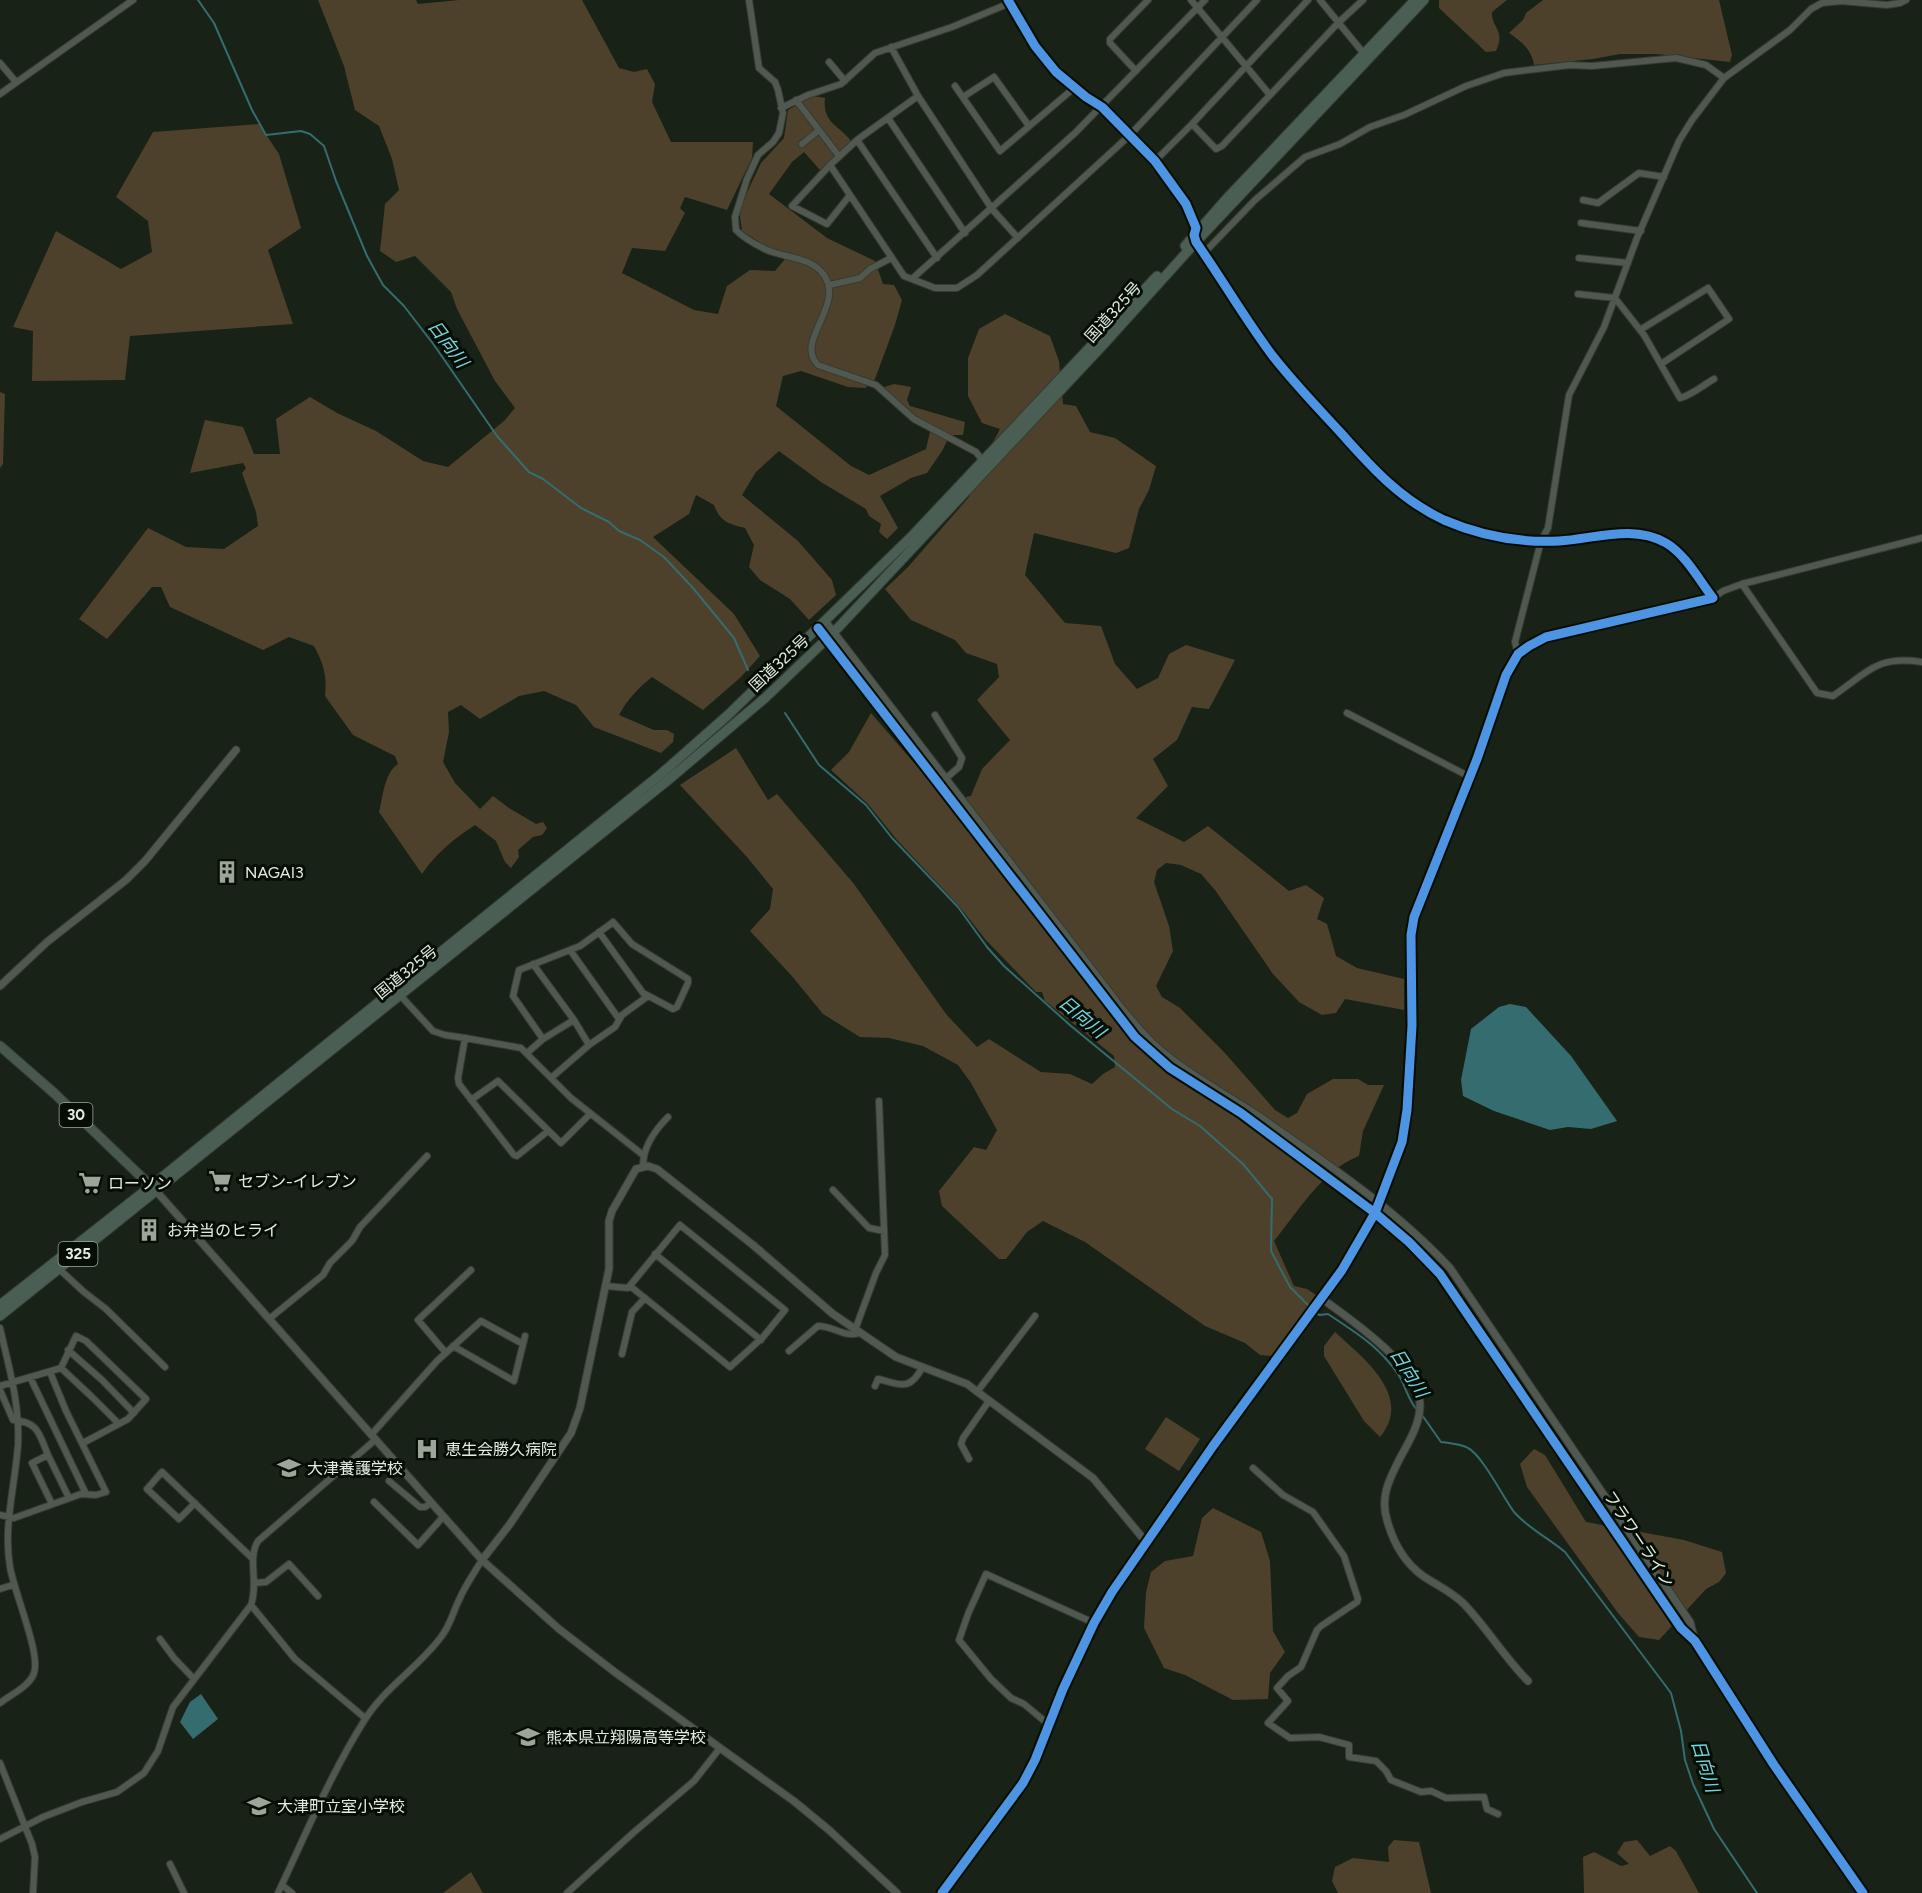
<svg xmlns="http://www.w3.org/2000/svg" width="1922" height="1893" font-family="Figtree,'Noto Sans JP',sans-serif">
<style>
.green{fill:#4e412b}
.water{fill:#356c70}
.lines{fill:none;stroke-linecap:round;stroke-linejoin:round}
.stream{stroke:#356c70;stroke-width:2}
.minor-casing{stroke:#343c34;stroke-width:8}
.tertiary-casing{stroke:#343c34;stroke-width:9}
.primary-casing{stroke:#343c34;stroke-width:11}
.trunk-casing{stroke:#343c34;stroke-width:11}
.minor{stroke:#50584f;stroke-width:6}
.tertiary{stroke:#50584f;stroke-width:7}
.primary{stroke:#48584e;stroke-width:9}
.trunk{stroke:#4a5e53;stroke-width:9}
.cycleway-casing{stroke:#060d05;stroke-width:13}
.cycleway{stroke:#4d94e3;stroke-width:9}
.labels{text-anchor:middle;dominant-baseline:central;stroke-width:6;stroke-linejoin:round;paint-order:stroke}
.shield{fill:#060d05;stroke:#9faa9e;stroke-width:1.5}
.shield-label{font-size:15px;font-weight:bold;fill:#e1eddf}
.street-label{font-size:16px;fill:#e1eddf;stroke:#060d05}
.poi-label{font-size:16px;fill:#e1eddf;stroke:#060d05;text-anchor:start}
.water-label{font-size:18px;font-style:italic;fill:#74d4de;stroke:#060d05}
</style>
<rect width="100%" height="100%" fill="#182217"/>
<path class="green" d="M318,0H416L418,4L459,0H582L619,68L634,72L647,69L655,84L652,102L671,142H753L752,158L727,210L685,197L680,208L685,213L665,251L632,248L622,273L694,310L718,314L727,286L750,270L775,271L785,259L742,231L739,209L761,163L784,138L788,110L813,96L825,98C822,123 839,125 851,141L820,170L804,152L792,162L769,194L827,238L875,261L883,284L894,285L902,300L895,325L875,379L865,388L848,387L801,371L783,376L776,406L851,466L869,475L926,449L930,432L881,388L894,384L911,387L907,400L910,406L965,422L963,435H950L942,451L927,473L911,478L880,496L898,528L887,539L879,532L881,524L869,516L866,509L821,482L779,451L756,472L742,495L798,541L832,580L836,595L809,620L790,599L760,580L749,567L754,545L745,528C729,524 720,522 714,505L696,495L689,514L653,537L734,614L760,656L741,677L703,710L652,677C638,688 628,699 619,715L654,730H667L674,734L673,742L661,753L594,727L576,705L544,691L519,696L480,719L461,705L448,712L449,732L443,762L455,783L480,809L493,796L509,808L536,824L543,822L547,828L542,835L533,837L518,850L519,857L511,868L505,862L496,841L475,825C454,839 436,853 422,874L379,812C383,797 384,773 398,764L395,756L353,735L325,696C327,675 324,665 314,646L289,637L263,650L170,607L161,587H152L107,639L79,619L148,528L186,547L224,549L258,526L256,512L242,473L246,468L243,463L190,473L205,420L243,427L254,454H280L276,419L310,397L337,413L376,431L423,461L448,467L504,421L515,408L495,381L457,309L451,292L415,256L396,262L380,251L385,204L399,190L392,159L379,126L355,110L344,66Z
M1439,0H1507L1492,12C1491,28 1506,30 1496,51L1486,52L1439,8Z
M1543,0H1719L1732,55L1730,62L1657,54H1620L1593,59L1534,65C1532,50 1521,41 1509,33L1523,20L1526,13Z
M259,124L279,154L301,228L268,250L293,324L130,336L125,380L32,381L33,331L13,327L56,231L121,269L152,252L148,221L116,197L153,132Z
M1005,314L1050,336L1059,361L1063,404L1076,406L1090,432L1115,438L1156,466L1149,490L1139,509L1129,548L1116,553L1034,533L1025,575L1065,623L1101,626L1115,664L1137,689L1158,678L1169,654L1186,645L1235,660L1209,709L1192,707L1177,740L1153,759L1168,786L1136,818L1184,842L1208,826L1289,891L1306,885L1324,898L1317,919L1327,924L1336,956L1357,968L1404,979V1010L1345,999L1336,1013L1322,1015L1299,1002L1273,974L1215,890L1201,874L1181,865L1166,863L1157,870L1154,882L1169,926L1173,951L1156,986L1162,997L1180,1008L1224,1052L1275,1110L1288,1118L1297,1113L1307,1094L1333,1079H1358L1368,1085H1384L1363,1131L1359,1156C1322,1170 1298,1212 1274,1241L1294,1286L1307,1289L1316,1295L1273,1356L1260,1355L1245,1343L1205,1326L1085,1242L1043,1221L1027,1232L1006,1259H999L942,1206L939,1191L974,1147L986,1150L997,1130L971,1083L958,1065L923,1046L889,1038L860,1037L823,1014L791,975L750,931L770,909L773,889L747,857L680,785L736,748L768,800L777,794L854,884L946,1014L977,1047L989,1039L1041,1072L1070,1074L1092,1084L1103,1074L1115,1067L1114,1056L1045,1001L1042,992H1036L985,939L959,906L897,840L868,804L831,770L849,752L871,713L947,801L971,796L982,769L1010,740L977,700L999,677L997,664L966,653L955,640L911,620L885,589L908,567L969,497L983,461L1000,429L982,423L968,396V358L979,329Z
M0,392L5,394L3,464L0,468Z
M1335,1332C1363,1358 1414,1396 1380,1437L1364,1421L1324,1356V1346Z
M1166,1417L1200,1439L1179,1471L1145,1449Z
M1534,1449L1545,1455L1586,1522L1684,1540L1722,1552L1726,1573L1719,1582L1706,1589L1659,1640L1639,1637L1618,1613L1527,1487L1520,1464Z
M1213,1508L1261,1532L1270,1561L1273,1631L1285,1652L1270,1673L1268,1699L1233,1700L1185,1675L1164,1668L1144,1628L1146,1592L1151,1572L1165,1561L1193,1556L1202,1518Z
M1394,1840L1419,1842L1431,1893H1338L1332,1881L1335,1867L1353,1858L1389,1862L1388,1847Z
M1637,1840L1650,1856L1670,1846L1676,1851L1699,1893H1584L1583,1857L1594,1852L1621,1866L1629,1864L1617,1853L1624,1842Z
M471,1872L483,1893H443Z"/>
<path class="water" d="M1510,1004L1526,1007L1571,1056L1617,1121L1591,1129L1568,1127L1550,1130L1494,1111L1463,1096L1461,1080L1471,1029L1499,1007Z
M201,1694L218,1719L193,1739L180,1722L190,1702Z"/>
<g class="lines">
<path class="stream" d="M198,0L214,23L252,110L266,135L301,131L310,134L324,146L336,181L367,256L383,285L404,306L434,345L497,436L529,472L543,479L581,508L609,522L619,531L640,540L664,557L693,588L734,638L748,670
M785,713L819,765L866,805L892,838L958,907L987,947L1004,966L1071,1026L1172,1109L1200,1126L1243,1164L1272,1199L1271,1251L1290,1287L1311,1308
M1315,1311L1319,1315L1328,1314C1356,1333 1378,1345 1398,1374C1406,1386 1408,1401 1418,1411
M1422,1415L1441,1442C1449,1443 1461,1444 1468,1448C1482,1455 1503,1497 1514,1512C1528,1528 1548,1538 1565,1552L1671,1693L1681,1731L1685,1760L1693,1784L1714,1829L1757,1893"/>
<g class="minor-casing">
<path id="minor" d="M749,0L759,68L775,82L778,90L783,113L779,133L773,142L758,155L747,179L735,217L736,230C744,238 756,245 767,250C785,258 812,257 824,275C845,306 794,341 818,365L876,385L914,419L976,452L983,461
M1008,0L1035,46L1056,72L1086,97L1102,107L1155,161L1186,204L1196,228
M1191,0L1270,95
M1320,0L1365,55
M891,47L918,96
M829,62L845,81
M0,63L16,82
M1136,71L1110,43V39L1148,0
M955,86L1000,151L1074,88
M0,94L133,0
M963,97L994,77L1029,126
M796,100L839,156
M781,108L808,95L841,84L875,53L952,27L1010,3
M888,118L965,233
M1192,124L1308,0
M857,140L937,258
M802,144L819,130
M1155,161L1192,124L1216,149L1222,146L1338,23L1363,0
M830,165L792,206L827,224L850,195
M1583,200L1598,203L1639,173L1664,177
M1581,223L1641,231
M1018,238L992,209L918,96L857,140L830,165L904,276L935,288H957L977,275L1130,135L1257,0
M1204,253L1255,200L1305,157L1340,144L1370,127L1404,115L1466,86L1504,73L1570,65L1592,66L1676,58L1706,65L1724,78
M1579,258L1628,263
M913,278L1075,133L1205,0
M830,285L860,278L870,269L891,258
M1578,294L1615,298L1644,335L1680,398C1692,395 1703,385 1714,379
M1640,330L1708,288L1729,319L1661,364
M1742,584L1817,693L1833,696C1868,672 1877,655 1922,662
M1713,598L1723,591L1742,584L1922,538
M1518,654L1515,642L1541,541L1548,528L1569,395L1604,327L1637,238L1679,141L1692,120L1724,78L1790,30L1811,9L1822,3L1841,1L1887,5L1900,3L1906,0
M1347,713L1470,777
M935,715L962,758L959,767L944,780
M570,950L619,1019
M533,964L574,1020L589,1045
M399,994L433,1031L445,1035L465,1038
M543,1039L574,1020
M527,1053L543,1039L513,996L519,970L580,946L612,923L613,922L632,944L688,979V983L677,1007L673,1009L643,993L599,932
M551,1078L589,1045L615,1027L622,1015L648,996
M471,1100L498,1081L561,1143L590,1114
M548,1131L517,1156L514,1155L459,1084L458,1078L465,1038L521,1048L571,1098L643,1155
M643,1166C643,1147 655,1130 668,1117
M833,1190L869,1228L884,1231
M655,1254L761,1340
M58,1268L84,1292L106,1309L165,1367
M606,1286L628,1288L680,1225L785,1310L763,1337L730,1367L630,1286
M269,1319L323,1275L330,1263L352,1241L360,1227L427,1156
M0,1328C9,1368 20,1404 18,1445C15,1486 3,1526 10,1567C14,1592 41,1654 34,1673C30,1686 10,1695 0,1703
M855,1330L876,1273L885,1255L879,1101
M453,1346L514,1381L525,1336
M68,1350L102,1380L134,1413
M789,1351L818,1326C834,1326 844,1338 860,1333
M446,1353L418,1320L471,1270
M622,1354L632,1312L645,1298
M61,1368L92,1397L119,1424
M30,1377L86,1494
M0,1386L61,1368L76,1336L86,1341L146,1399L128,1419L83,1443
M875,1386L878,1379C900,1384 909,1392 922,1368
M0,1390L13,1420C39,1422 39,1434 48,1455L32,1463L52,1504
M977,1392L1035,1316
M371,1435L437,1361L481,1321L523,1344
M48,1455L69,1498
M969,1459L961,1444L963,1438L989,1401
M1253,1468L1283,1495L1313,1512L1344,1556L1358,1599L1357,1602L1321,1626L1317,1630L1301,1667L1288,1676L1277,1688L1288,1701L1268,1723L1290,1738L1319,1737L1349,1745V1757L1376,1761L1386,1771L1391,1780L1421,1792L1431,1791L1446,1798L1484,1797L1487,1809L1498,1814
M389,1481L420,1507H425L431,1503
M374,1502L418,1545L443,1517
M195,1503L179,1519L147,1489L162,1472L252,1558
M0,1515L14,1518L81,1494L96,1495L106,1492L66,1411L50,1372
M254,1583L266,1582L289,1564L318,1596
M0,1589L13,1585
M251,1605L295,1659L365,1718
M160,1639L174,1658L194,1679
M1048,1724L1024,1704L1011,1698L991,1679L959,1640L968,1614L986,1574L1094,1623
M0,1763L32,1844L35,1857L33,1893
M0,1839L43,1817L82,1802L117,1792L144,1773L158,1751L173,1707L251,1605C259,1582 247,1559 258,1541L375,1440
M170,1864L184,1893
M282,1885L292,1893
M278,1893C305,1836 330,1775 364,1721C384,1688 419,1667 441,1637C450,1626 453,1612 459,1600C465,1586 474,1573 482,1560
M567,1893L633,1833L694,1781L720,1748"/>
</g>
<g class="tertiary-casing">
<path id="tertiary" d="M825,621L1119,1005C1132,1021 1144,1036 1159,1049C1188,1074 1222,1092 1254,1113C1322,1160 1393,1207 1450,1268L1690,1622L1695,1641
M818,628L1135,1037L1170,1068L1241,1113L1375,1213L1409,1242L1440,1274L1681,1628L1695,1641L1774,1765L1863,1893
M0,986L47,942L126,880L145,861L236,750
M157,1192L482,1560L559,1629L616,1673L795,1802L829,1830L897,1893
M1321,1298C1350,1319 1420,1366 1420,1405C1420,1425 1408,1443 1399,1460C1389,1480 1380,1497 1387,1520C1393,1542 1405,1563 1423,1576C1438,1586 1452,1592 1464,1604C1487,1628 1504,1657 1528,1681
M482,1560L510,1524L571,1433L580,1408L609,1269V1221L612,1211L636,1169L648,1166L657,1169L753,1245L833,1314L896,1357L967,1384L1093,1478L1146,1542
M942,1893L1023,1783L1035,1760L1063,1689L1094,1623L1112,1592L1213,1446L1342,1270L1375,1213L1402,1142L1407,1110L1412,1026L1411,935L1414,917L1477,759L1506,675L1518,654L1529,646L1546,637L1713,598L1681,556L1667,544L1655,538L1625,533L1560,541L1515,540L1472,531L1417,506L1384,480L1284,370L1270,353L1196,239"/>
</g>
<g class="primary-casing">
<path id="primary" d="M0,1046L54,1093L156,1191"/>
</g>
<g class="trunk-casing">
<path id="trunk" d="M1185,246L1229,196L1415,0
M0,1305L151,1186L661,774L728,715L911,537L1157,276
M0,1316L667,781L765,698L834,632L1104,344L1196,242L1424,0"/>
</g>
<use href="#minor" class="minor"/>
<use href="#tertiary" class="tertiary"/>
<use href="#primary" class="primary"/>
<use href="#trunk" class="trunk"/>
<g class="cycleway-casing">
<path id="cycleway" d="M818,628L1135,1037L1170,1068L1241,1113L1375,1213L1409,1242L1440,1274L1681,1628L1695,1641L1774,1765L1863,1893
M942,1893L1023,1783L1035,1760L1063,1689L1094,1623L1112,1592L1213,1446L1342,1270L1375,1213L1402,1142L1407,1110L1412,1026L1411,935L1414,917L1477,759L1506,675L1518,654L1529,646L1546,637L1713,598C1699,580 1686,555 1666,543C1633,524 1594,539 1559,541C1519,543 1481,536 1444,520C1401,500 1372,468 1341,433C1318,408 1293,382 1272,355C1245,319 1222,279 1196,242L1194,235L1196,228L1186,204L1155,161L1102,107L1086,97L1056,72L1035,46L1008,0"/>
</g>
<use href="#cycleway" class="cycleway"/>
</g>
<defs>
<g id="building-bare" transform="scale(1.8)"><path d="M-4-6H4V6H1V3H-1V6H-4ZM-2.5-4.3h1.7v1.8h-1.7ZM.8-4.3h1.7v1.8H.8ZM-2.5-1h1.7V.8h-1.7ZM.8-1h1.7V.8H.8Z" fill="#9ba699" stroke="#060d05" stroke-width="2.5" paint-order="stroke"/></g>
<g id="supermarket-bare" transform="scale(1.8)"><path d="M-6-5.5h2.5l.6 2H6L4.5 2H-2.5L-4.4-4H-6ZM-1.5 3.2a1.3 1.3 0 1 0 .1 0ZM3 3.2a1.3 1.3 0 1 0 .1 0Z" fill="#9ba699" stroke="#060d05" stroke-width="2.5" paint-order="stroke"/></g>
<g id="hospital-bare" transform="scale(1.8)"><path d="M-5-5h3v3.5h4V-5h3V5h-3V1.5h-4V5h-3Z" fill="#9ba699" stroke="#060d05" stroke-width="2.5" paint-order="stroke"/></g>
<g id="school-bare" transform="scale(1.8)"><path d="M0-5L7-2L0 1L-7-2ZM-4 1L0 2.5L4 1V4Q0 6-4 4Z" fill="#9ba699" stroke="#060d05" stroke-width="2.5" paint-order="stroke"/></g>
</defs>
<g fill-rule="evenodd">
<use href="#building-bare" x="227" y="872"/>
<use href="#supermarket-bare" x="220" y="1181"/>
<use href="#supermarket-bare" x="90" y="1183"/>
<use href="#building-bare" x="149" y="1230"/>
<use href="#hospital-bare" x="427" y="1449"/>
<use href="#school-bare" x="289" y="1468"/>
<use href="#school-bare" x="528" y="1737"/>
<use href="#school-bare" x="259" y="1806"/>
</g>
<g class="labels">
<g class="shield">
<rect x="59.5" y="1103" width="33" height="24" rx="4.5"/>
<rect x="58.5" y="1242" width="39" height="24" rx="4.5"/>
</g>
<g class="shield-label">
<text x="76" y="1115">30</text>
<text x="78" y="1254">325</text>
</g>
<g class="street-label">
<text transform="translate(1113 312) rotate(-48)">国道325号</text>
<text transform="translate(779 663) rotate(-43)">国道325号</text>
<text transform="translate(406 972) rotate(-39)">国道325号</text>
<text transform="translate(1639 1539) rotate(56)">フラワーライン</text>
</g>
<g class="poi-label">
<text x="245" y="872">NAGAI3</text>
<text x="238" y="1181">セブン-イレブン</text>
<text x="108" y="1183">ローソン</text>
<text x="167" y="1230">お弁当のヒライ</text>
<text x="445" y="1449">恵生会勝久病院</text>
<text x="307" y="1468">大津養護学校</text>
<text x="546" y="1737">熊本県立翔陽高等学校</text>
<text x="277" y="1806">大津町立室小学校</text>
</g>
<g class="water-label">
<text transform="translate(448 344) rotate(53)">日向川</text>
<text transform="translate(1082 1017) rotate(40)">日向川</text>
<text transform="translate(1409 1373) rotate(58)">日向川</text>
<text transform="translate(1705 1766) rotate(73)">日向川</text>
</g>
</g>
</svg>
